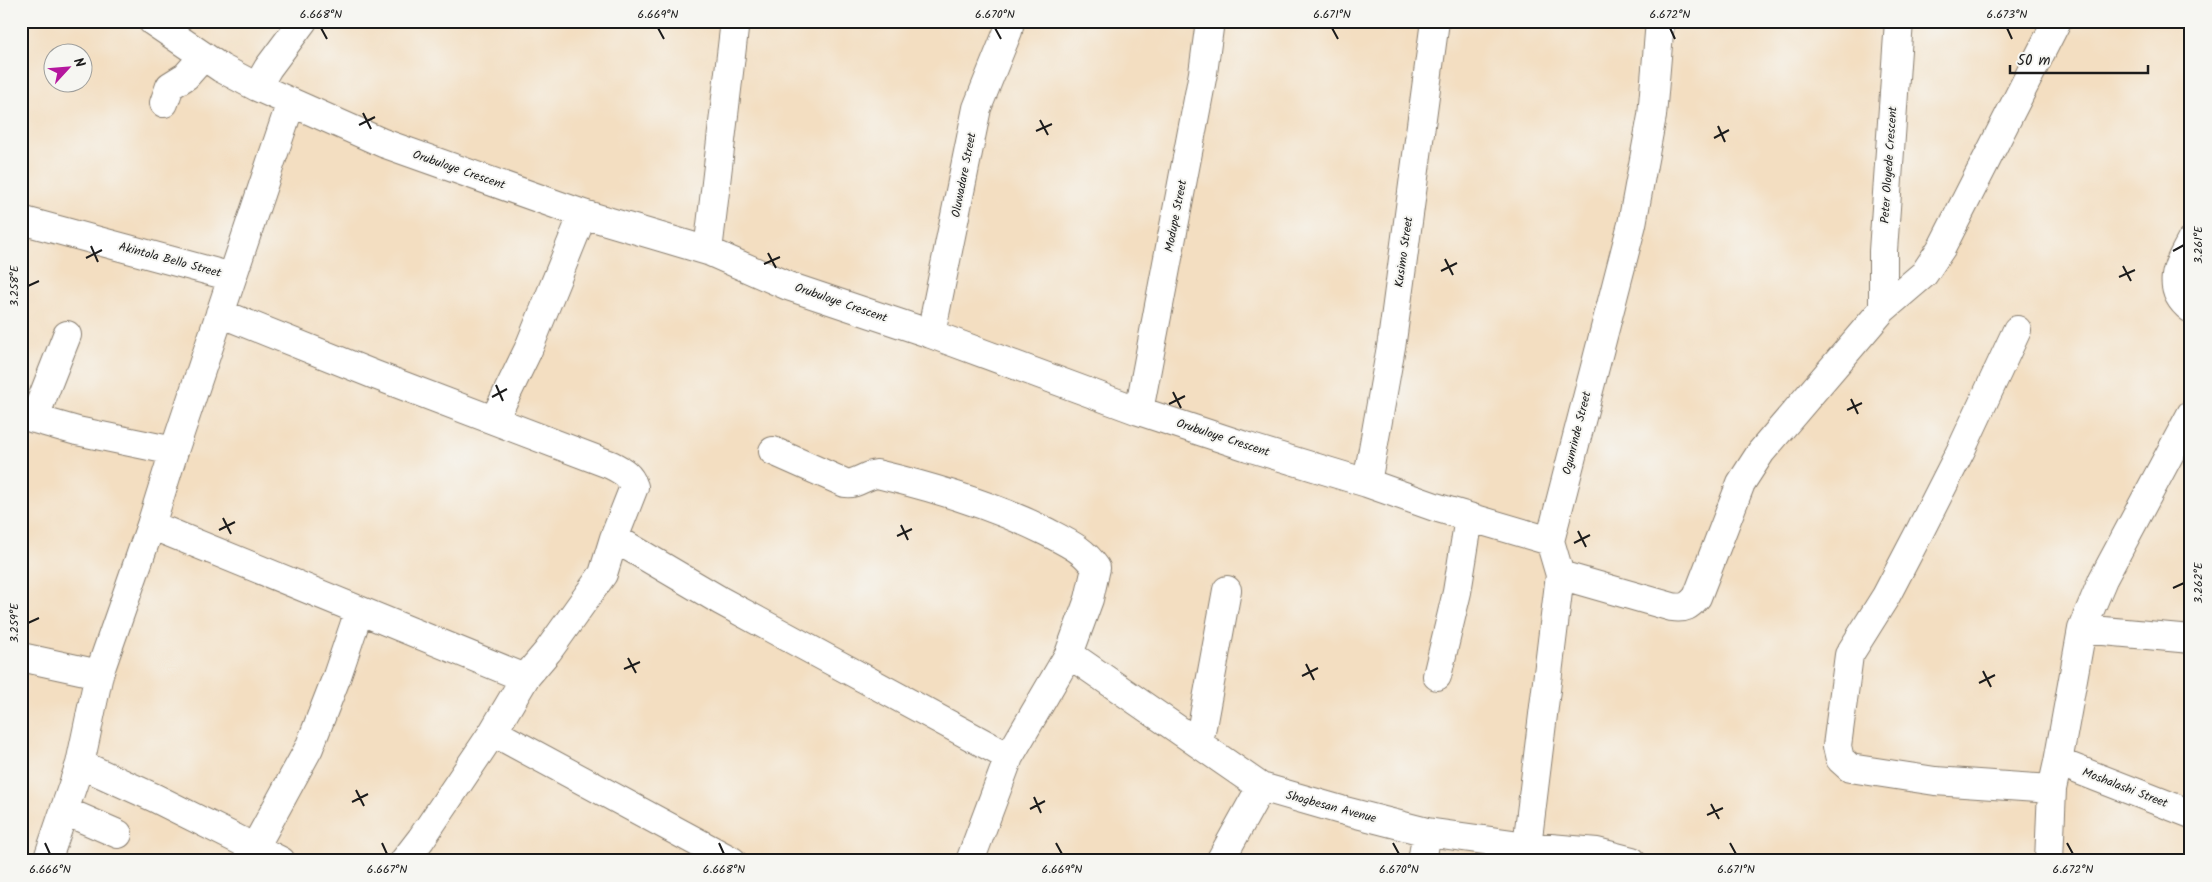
<svg xmlns="http://www.w3.org/2000/svg" width="2212" height="882" font-family="Kalam,sans-serif">
<style>
.lines{fill:none;stroke-linecap:round;stroke-linejoin:round}
.minor-casing{stroke:#887d6e;stroke-width:30}
.minor{stroke:#fff;stroke-width:28}
.ticks{fill:none;stroke:#1c1c1c;stroke-width:2}
.labels{text-anchor:middle;dominant-baseline:central;stroke-width:4;stroke-linejoin:round;paint-order:stroke}
.street-label{font-size:12px;fill:#1c1c1c;stroke:#f6f6f2}
.neatline{fill:none;stroke:#1c1c1c;stroke-width:2}
.ticks-label{font-size:12px;text-anchor:middle;fill:#1c1c1c}
</style>
<rect width="100%" height="100%" fill="#f6f6f2"/>
<filter id="ink" filterUnits="userSpaceOnUse"><feTurbulence type="fractalNoise" baseFrequency=".02" numOctaves="2"/><feDisplacementMap in="SourceGraphic" scale="10" xChannelSelector="R" yChannelSelector="G"/><feConvolveMatrix kernelMatrix="1 2 1 2 8 2 1 2 1" color-interpolation-filters="sRGB"/></filter>
<filter id="wash" filterUnits="userSpaceOnUse"><feTurbulence type="fractalNoise" baseFrequency=".0096" numOctaves="4" result="noise"/><feDisplacementMap in="SourceGraphic" scale="20" xChannelSelector="R" yChannelSelector="G"/><feGaussianBlur stdDeviation="1.12" result="paint"/><feColorMatrix in="noise" values="0 0 0 0 0 0 0 0 0 0 0 0 0 0 0 0 0 1.4 0 .05"/><feComposite in="paint" operator="in"/></filter>
<g filter="url(#wash)">
<rect width="100%" height="100%" fill="#f3dec1"/>
</g>
<g filter="url(#ink)">
<g class="lines">
<g class="minor-casing">
<path id="minor" d="M152,21L221,68L257,87L383,143L583,214L708,251L788,286L931,334L1139,411L1248,447L1367,483L1435,507L1550,541
M257,87L268,68L303,21
M164,103L170,86L186,76L203,57
M21,220L232,277
M2191,241C2178,265 2164,288 2191,309
M708,251L735,21
M1883,309V251L1899,21
M220,313L375,375L611,465C623,471 630,475 634,487L614,538L603,574L548,651L525,678L493,732L421,839L404,861
M2017,330L1961,450L1921,529L1886,596L1849,655L1837,746L1840,759L1850,768L1935,781L2052,789
M931,334L977,108L1008,31L1010,21
M1139,411L1203,73L1210,21
M21,415L77,431L174,451
M34,419L67,335
M494,420L528,350L583,214
M773,451L845,483C857,485 865,475 877,474C936,488 993,505 1047,532C1068,543 1083,549 1096,568L1089,599L1069,654L1009,757L970,861
M1367,483L1392,341L1435,21
M151,525L525,678
M614,538L721,601L1009,757
M1560,575L1672,607C1685,609 1689,606 1697,597L1741,483L1761,452L1883,309L1924,274L1942,247L2057,21
M2082,629L2191,639
M1069,654L1261,787L1341,810L1427,832L1527,846L1597,852L1632,861
M21,657L99,674
M1437,676L1457,592L1469,518
M493,732L732,861
M1199,743L1227,590
M2058,762L2191,814
M80,764L155,798L281,861
M65,811L118,834
M1527,846L1560,575L1550,541L1632,224L1652,116L1660,21
M255,847L309,748L337,676L359,611
M47,861L80,764L99,674L151,525L174,451L291,102
M1220,861L1261,787
M1422,861L1427,832
M2049,861L2052,789L2058,762L2082,629L2103,579L2191,414"/>
</g>
<use href="#minor" class="minor"/>
</g>
</g>
<path class="ticks" d="M321,28L327,39M658,28L664,39M995,28L1001,39M1332,28L1338,39M1670,28L1675,39M2007,28L2012,39M363,113L371,129M1040,120L1048,135M359,125L375,117M1718,126L1725,142M1036,131L1052,124M1714,138L1729,130M91,246L98,262M2173,251L2184,245M768,253L776,268M86,258L102,250M1445,259L1453,275M764,264L780,257M2123,266L2131,281M1441,271L1457,263M2119,277L2135,270M28,286L39,281M496,385L503,401M1173,392L1181,408M492,397L507,389M1851,399L1858,414M1169,404L1185,396M1847,410L1862,403M223,518L231,534M901,525L908,540M219,530L235,522M1578,531L1586,547M897,536L912,529M1574,543L1590,535M2173,588L2184,583M28,623L39,618M628,658L636,673M1306,664L1314,680M624,669L640,662M1983,671L1991,687M1302,676L1318,668M1979,683L1995,675M356,790L364,806M1034,797L1041,813M352,802L368,794M1711,804L1719,819M1030,809L1045,801M1707,815L1723,808M45,843L50,854M382,843L387,854M719,843L724,854M1056,843L1062,854M1393,843L1399,854M1730,843L1736,854M2067,843L2073,854"/>
<g class="labels">
<g class="street-label">
<text transform="translate(1889 165) rotate(-86)">Peter Oloyede Crescent</text>
<text transform="translate(459 170) rotate(19)">Orubuloye Crescent</text>
<text transform="translate(964 175) rotate(-79)">Oluwadare Street</text>
<text transform="translate(1176 216) rotate(-79)">Modupe Street</text>
<text transform="translate(1404 252) rotate(-82)">Kusimo Street</text>
<text transform="translate(170 260) rotate(15)">Akintola Bello Street</text>
<text transform="translate(841 303) rotate(19)">Orubuloye Crescent</text>
<text transform="translate(1577 433) rotate(-76)">Ogunrinde Street</text>
<text transform="translate(1223 438) rotate(18)">Orubuloye Crescent</text>
<text transform="translate(2125 788) rotate(21)">Moshalashi Street</text>
<text transform="translate(1331 807) rotate(15)">Shogbesan Avenue</text>
</g>
</g>
<rect width="2212" height="882" fill="none" stroke="#f6f6f2" stroke-width="55"/>
<g transform="translate(68 68) rotate(64)"><circle r="24" fill="#f6f6f2" stroke="#9f9f9c"/>
<path d="M0-4L9 19L0 12L-9 19Z" fill="#b5179e"/>
<text y="-8" font-size="14" font-weight="bold" text-anchor="middle" fill="#1c1c1c">N</text>
</g>
<path d="M2010 65v8h138v-8" fill="none" stroke="#1c1c1c" stroke-width="2.5"/>
<text x="2017" y="65" font-size="15" fill="#1c1c1c" stroke="#f6f6f2" stroke-width="4" paint-order="stroke">50 m</text>
<rect x="28" y="28" width="2156" height="826" class="neatline"/>
<g class="ticks-label">
<text x="321" y="18">6.668°N</text>
<text x="658" y="18">6.669°N</text>
<text x="995" y="18">6.670°N</text>
<text x="1332" y="18">6.671°N</text>
<text x="1670" y="18">6.672°N</text>
<text x="2007" y="18">6.673°N</text>
<text transform="translate(2198 245) rotate(-90)" y="4">3.261°E</text>
<text transform="translate(14 286) rotate(-90)" y="4">3.258°E</text>
<text transform="translate(2198 583) rotate(-90)" y="4">3.262°E</text>
<text transform="translate(14 623) rotate(-90)" y="4">3.259°E</text>
<text x="50" y="873">6.666°N</text>
<text x="387" y="873">6.667°N</text>
<text x="724" y="873">6.668°N</text>
<text x="1062" y="873">6.669°N</text>
<text x="1399" y="873">6.670°N</text>
<text x="1736" y="873">6.671°N</text>
<text x="2073" y="873">6.672°N</text>
</g>
</svg>
